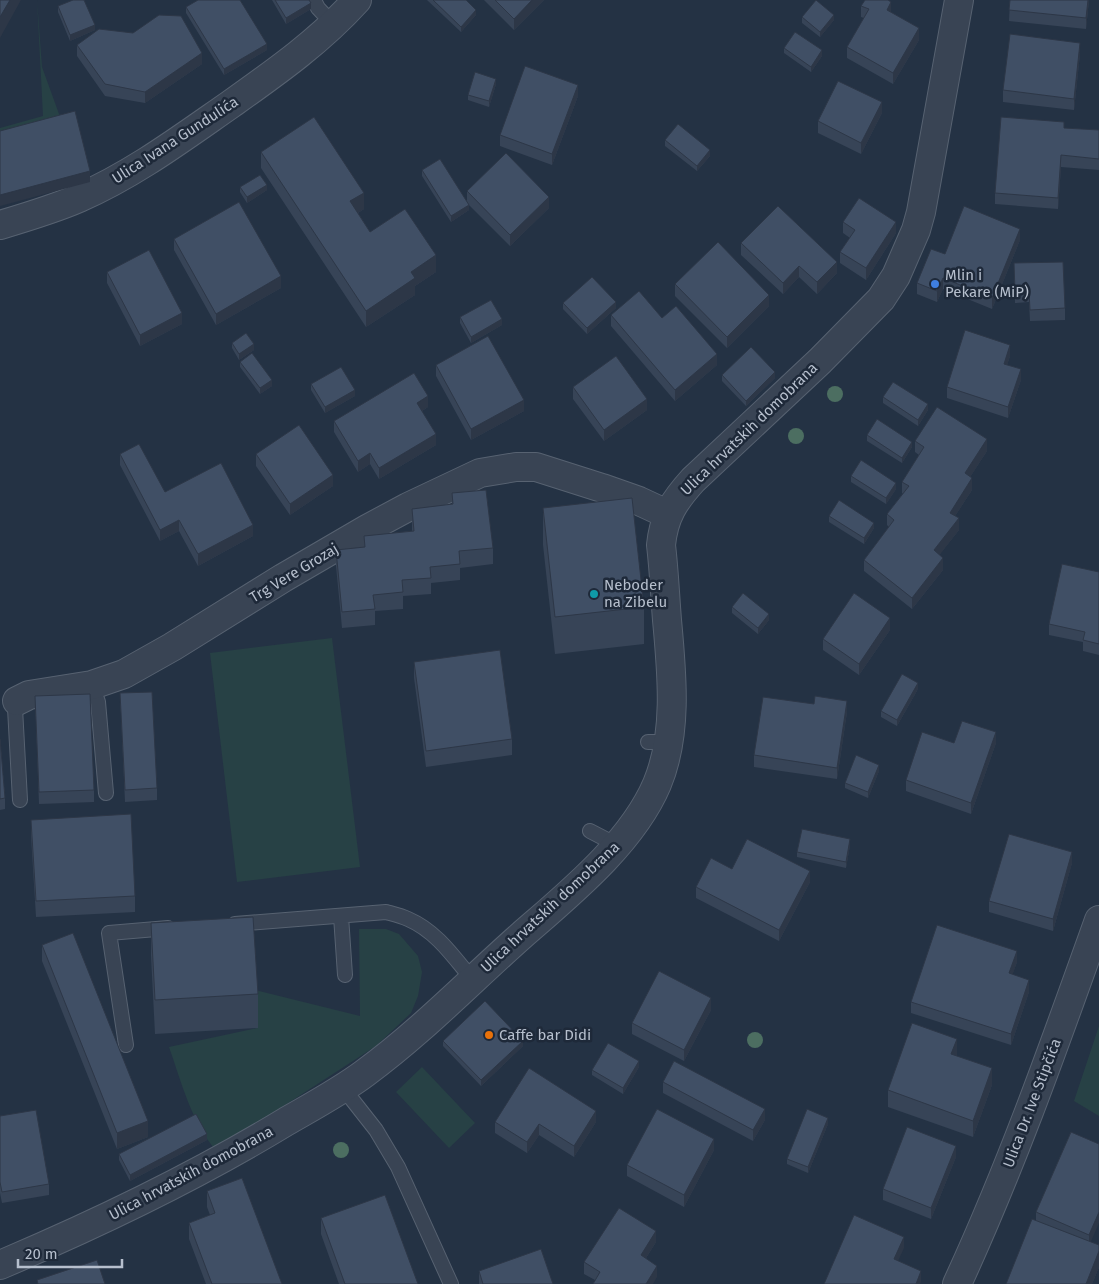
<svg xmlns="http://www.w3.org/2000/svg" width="1099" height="1284" font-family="'Fira Sans',sans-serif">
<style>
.green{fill:#274145}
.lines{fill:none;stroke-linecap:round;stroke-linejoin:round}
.service-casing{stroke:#576271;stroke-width:16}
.minor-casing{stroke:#576271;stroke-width:30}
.service{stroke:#394454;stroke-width:14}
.minor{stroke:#394454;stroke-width:28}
.tree{fill:#4c6e61}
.wall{fill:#374457}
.shaded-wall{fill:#2d3747}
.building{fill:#404f65;stroke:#2d3747}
.shop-dot{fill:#3f7fe0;stroke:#1e2939;stroke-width:2}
.culture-dot{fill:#0f9aa8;stroke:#1e2939;stroke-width:2}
.food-dot{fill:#e8710a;stroke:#1e2939;stroke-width:2}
.labels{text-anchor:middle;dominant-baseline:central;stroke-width:5;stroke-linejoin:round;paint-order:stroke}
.street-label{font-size:15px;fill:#b6bfcd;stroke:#1e2939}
.poi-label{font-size:15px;fill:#b6bfcd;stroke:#1e2939;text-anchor:start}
</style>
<rect width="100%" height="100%" fill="#243244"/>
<path class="green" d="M37,0L42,67L63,125L0,142V128L43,116Z
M332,638L360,867L237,882L210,653Z
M359,929H386L399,934L418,956L422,972L418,996L411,1013L376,1046L216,1150C192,1124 181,1081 169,1047L257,1028L255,990L360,1016Z
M1099,1026V1116L1074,1101Z
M422,1067L475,1123L449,1148L396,1092Z"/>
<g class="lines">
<g class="service-casing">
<path id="service" d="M314,0L318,8L334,25
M92,685L98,702L106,793
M17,701L15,708L20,800
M648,742H668
M590,831L617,845
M341,916L345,975
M235,924L386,912C393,914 401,916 408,919C436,931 453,956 472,979
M126,1045L109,933L168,928
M343,1088L376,1130L398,1167L451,1284"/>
</g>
<g class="minor-casing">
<path id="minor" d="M0,225C27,217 54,209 79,198C134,174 182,138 231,104C276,72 320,41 357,0
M17,701L29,695L92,685L124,674L172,647L283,578L367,529L408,507L480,473L516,467H536L602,488L639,501L667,514
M0,1265C99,1223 195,1177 287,1121C313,1106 341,1091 365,1073C421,1032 470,981 522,935C569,894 632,843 657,784C678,734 672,674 667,620C665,595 664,570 661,545C664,516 674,501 693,480L820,361L881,299L896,276L916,230L921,212L959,0
M957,1284C1012,1165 1055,1043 1099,920"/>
</g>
<use href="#service" class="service"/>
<use href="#minor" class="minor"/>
</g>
<g class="tree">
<circle cx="835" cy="394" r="8"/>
<circle cx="796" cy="436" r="8"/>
<circle cx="755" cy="1040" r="8"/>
<circle cx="341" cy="1150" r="8"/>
</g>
<path class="wall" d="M272,0H309L311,9L286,24Z
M427,0H466L476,15L461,32Z
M484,0H544L514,30Z
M1010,0H1089L1086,29L1009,21Z
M58,6L95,30L70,41L58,12Z
M861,6L891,12L919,40L893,84L847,58V47L864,18L861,17Z
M186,7L267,50L224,75L186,13Z
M802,17L834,20L820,37L802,23Z
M77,45L202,64L145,103L105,96L77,56Z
M784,48L822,56L811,72L784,53Z
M1080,54L1074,110L1003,102V90Z
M496,84L489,107L468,100V95Z
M578,96L552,165L500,146V135Z
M882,113L861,154L818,133V121Z
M1064,128L1099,130V170L1061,167L1058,209L995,204V193Z
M665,140L710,156L697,171L665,146Z
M261,152L364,209L358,213L370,232L436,272L415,286V295L366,327L261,168Z
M422,170L467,201V191L549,208L510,246L469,205V210L451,222L422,176Z
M240,187L267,190L247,203L240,192Z
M843,222L896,233L866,280L840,263V252L850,238L843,233Z
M174,239L281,288L216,325L174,250Z
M1020,240L992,309L943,289L937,302L917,294V283L945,254Z
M741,243L837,273L817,294L799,277L783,294L741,255Z
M1014,263L1065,308V320L1030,321L1029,302L1015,303Z
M107,272L182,324L140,346L107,283Z
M675,284L769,306L727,348L675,296Z
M563,303L616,308L587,334L563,309Z
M611,315L662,318L717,365L675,401L611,326Z
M460,317L502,325L471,343L460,323Z
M232,343L254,350L239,360L232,348Z
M1010,356L1007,365L1021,380L1008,418L947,398V387Z
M240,362L272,386L260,394L240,367Z
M436,365L524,411L471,440L436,376Z
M722,375L775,378L746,406L722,381Z
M311,384L355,396L325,413L311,390Z
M573,387L647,410L604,441L573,399Z
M883,397L928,410L918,426L883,403Z
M428,407L422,411L436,445L379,479L370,464L358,472L334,432V421Z
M867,435L912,447L902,463L867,441Z
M915,441L987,451L970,477L972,490L955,516L959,530L939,555L943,570L912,609L864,571V560L889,527L887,525V514L903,493H902V482L919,455L915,452Z
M120,454L165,492L253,536L198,566L179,531L160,541L120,465Z
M256,454L333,486L290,515L256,466Z
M851,476L896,489L886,504L851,482Z
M452,493L493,548V564L460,568V580L431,583V594L403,596V609L375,611V625L342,628L336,566V550L364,547V536L412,531V509L452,504Z
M543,508L644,607V644L555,654L543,545Z
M829,516L874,528L864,544L829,522Z
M1099,572V655L1083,651V642L1049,635V624Z
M732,607L769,620L758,634L732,613Z
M890,630L859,675L823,650V639Z
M414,662L512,739V755L426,767L414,678Z
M918,689L897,726L881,717V711Z
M120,693L157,788V800L125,802Z
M35,696L94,790V802L39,804Z
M814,704L847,712L837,779L754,767V755Z
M0,739L5,798V809L0,810Z
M954,743H996L971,814L906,791V780Z
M879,771L868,798L845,788V783Z
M31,820L135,896V912L36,917L31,836Z
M850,845L846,868L797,857V852Z
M1072,863L1053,931L989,912V901Z
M732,869L810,882L779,941L696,898V887Z
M151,923L258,994V1028L155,1034L151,956Z
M42,945L148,1137L117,1149L42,961Z
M1017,962L1012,975L1029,992L1011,1045L911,1013V1002Z
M711,1010L684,1061L632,1034V1023Z
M443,1041L523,1046L481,1086L443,1046Z
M957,1055L956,1056L992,1085L973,1137L888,1107V1090Z
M639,1067L623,1094L592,1075V1070Z
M663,1082L765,1120L753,1141L663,1093Z
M0,1116L49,1184V1195L2,1203L0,1193Z
M495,1122H596L574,1157L539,1135L527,1153L495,1133Z
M828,1124L808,1173L787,1164V1159Z
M1071,1132L1091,1242L1099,1245V1267L1092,1284H1006L1036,1220V1212Z
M207,1140L130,1181L119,1160V1154Z
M714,1150L684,1207L627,1176V1165Z
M956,1157L931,1219L883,1200V1189Z
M207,1191L282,1284H206L189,1239V1223L210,1215L207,1207Z
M321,1218L418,1284H339L321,1234Z
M656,1242L646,1258L657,1277L595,1280L584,1274V1262Z
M479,1271L553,1284H479Z"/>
<path class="shaded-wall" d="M10,0H21L0,38V17Z
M532,0H544L514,30V19Z
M1088,0H1089L1086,29V18Z
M891,2V13L887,10Z
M311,3V9L286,24V18Z
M476,10V15L461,32V27Z
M834,15V20L820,37V32Z
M95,25V30L70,41V35Z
M919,28V40L893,84V73Z
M1080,43V54L1074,110V99Z
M267,44V50L224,75V69Z
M822,50V56L811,72V67Z
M202,53V64L145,103V92Z
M496,79V84L489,107V101Z
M578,85V96L552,165V154Z
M882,102V113L861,154V143Z
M710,150V156L697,171V166Z
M1061,155V167L1058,209V198Z
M90,171V182L0,206V195Z
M267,185V190L247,203V197Z
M364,193V209L350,218V201Z
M549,197V208L510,246V235Z
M469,205V210L451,222V216Z
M896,222V233L866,280V268Z
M1020,229V240L992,309V298Z
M436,255V272L415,286V295L366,327V311L411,272Z
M837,262V273L817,294V282Z
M799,266V277L783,294V283Z
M281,276V288L216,325V314Z
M943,278V289L937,302V291Z
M769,295V306L727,348V337Z
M616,302V308L587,334V328Z
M182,313V324L140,346V335Z
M502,319V325L471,343V337Z
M254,344V350L239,360V354Z
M1010,345V356L1004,375V364Z
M717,354V365L675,401V390Z
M1021,369V380L1008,418V407Z
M775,372V378L746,406V401Z
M272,380V386L260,394V388Z
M355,390V396L325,413V407Z
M428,396V407L417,414V403Z
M647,399V410L604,441V430Z
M524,400V411L471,440V429Z
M928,404V410L918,426V420Z
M436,434V445L379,479V468Z
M987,439V451L965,485V473Z
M912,442V447L902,463V458Z
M370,453V464L358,472V461Z
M333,475V486L290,515V504Z
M972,478V490L950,524V513Z
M896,483V489L886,504V498Z
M959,518V530L934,562V550Z
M179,520V531L160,541V530Z
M874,523V528L864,544V538Z
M253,525V536L198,566V554Z
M943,558V570L912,609V598Z
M769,614V620L758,634V628Z
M890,618V630L859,675V664Z
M918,683V689L897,726V720Z
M847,701V712L837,779V768Z
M996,732V743L971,814V803Z
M879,765V771L868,798V792Z
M850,839V845L846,868V862Z
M1072,852V863L1053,931V919Z
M810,871V882L779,941V930Z
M1017,951V962L1009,985V973Z
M1029,980V992L1011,1045V1034Z
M711,998V1010L684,1061V1050Z
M957,1039V1055L951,1071V1054Z
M523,1041V1046L481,1086V1080Z
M639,1061V1067L623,1094V1088Z
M992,1068V1085L973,1137V1121Z
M765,1109V1120L753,1141V1130Z
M596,1111V1122L574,1157V1146Z
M828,1118V1124L808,1173V1167Z
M148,1121V1137L117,1149V1133Z
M539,1124V1135L527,1153V1142Z
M207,1134V1140L130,1181V1175Z
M714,1139V1150L684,1207V1195Z
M956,1146V1157L931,1219V1208Z
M1099,1212V1223L1089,1246V1235Z
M656,1231V1242L641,1266V1255Z
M904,1237V1248L894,1270V1259Z
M1099,1251V1267L1092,1284H1086Z
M657,1266V1277L653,1284H646Z
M921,1271V1282L920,1284H916Z"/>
<path class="building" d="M0,0H10L0,17Z
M73,0H84L95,25L70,35L58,6Z
M198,0H240L267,44L224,69L186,7Z
M275,0H309L311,3L286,18Z
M433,0H466L476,10L461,27Z
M495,0H532L514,19Z
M816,0L834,15L820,32L802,17Z
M865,0H888L891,2L887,10L919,28L893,73L847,47L869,9L861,6Z
M1010,0H1088L1086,18L1009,10Z
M159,15L181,16L202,53L145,92L105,84L77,45L99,29L133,33Z
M795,32L822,50L811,67L784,48Z
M1010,34L1080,43L1074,99L1003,90Z
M525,66L578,85L552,154L500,135Z
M475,72L496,79L489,101L468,95Z
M838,81L882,102L861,143L818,121Z
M75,111L90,171L0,195V131Z
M314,117L364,193L350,201L370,232L405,209L436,255L411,272L415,278L366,311L261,152Z
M1001,117L1064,122V128L1099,130V159L1061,155L1058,198L995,193Z
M678,124L710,150L697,166L665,140Z
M506,153L549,197L510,235L467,191Z
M440,159L469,205L451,216L422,170Z
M260,175L267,185L247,197L240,187Z
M859,198L896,222L866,268L840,252L855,230L843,222Z
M239,202L281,276L216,314L174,239Z
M778,206L837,262L817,282L799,266L783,283L741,243Z
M964,206L1020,229L992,298L943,278L937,291L917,283L931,249L945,254Z
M718,242L769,295L727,337L675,284Z
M149,250L182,313L140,335L107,272Z
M1063,262L1065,308L1030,310L1029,291L1015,292L1014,263Z
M592,277L616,302L587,328L563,303Z
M639,291L662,318L676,306L717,354L675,390L611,315Z
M491,300L502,319L471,337L460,317Z
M965,330L1010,345L1004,364L1021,369L1008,407L947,387Z
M246,333L254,344L239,354L232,343Z
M488,336L524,400L471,429L436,365Z
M751,347L775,372L746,401L722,375Z
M252,353L272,380L260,388L240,362Z
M616,356L647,399L604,430L573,387Z
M341,367L355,390L325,407L311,384Z
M414,373L428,396L417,403L436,434L379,468L370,453L358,461L334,421Z
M893,382L928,404L918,420L883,397Z
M937,407L987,439L965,473L972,478L950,513L959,518L934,550L943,558L912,598L864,560L894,520L887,514L909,486L902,482L924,447L915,441Z
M877,419L912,442L902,458L867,435Z
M299,425L333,475L290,504L256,454Z
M139,444L165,492L221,463L253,525L198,554L179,520L160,530L120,454Z
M861,460L896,483L886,498L851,476Z
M486,490L493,548L459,551L460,564L430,567L431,578L402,580L403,592L373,595L375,609L342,612L336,550L365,547L364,536L414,531L412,509L453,504L452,493Z
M632,498L644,607L555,617L543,508Z
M839,500L874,523L864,538L829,516Z
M1062,564L1099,572V644L1083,640L1085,632L1049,624Z
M743,593L769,614L758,628L732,607Z
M854,593L890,618L859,664L823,639Z
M500,650L512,739L426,751L414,662Z
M902,674L918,683L897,720L881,711Z
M152,692L157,788L125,790L120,693Z
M90,694L94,790L39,792L35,696Z
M815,696L847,701L837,768L754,755L763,697L814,704Z
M962,721L996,732L971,803L906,780L922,732L954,743Z
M0,739L5,798L0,799Z
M856,755L879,765L868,792L845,783Z
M131,814L135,896L36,901L31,820Z
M802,829L850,839L846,862L797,852Z
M1009,834L1072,852L1053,919L989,901Z
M747,839L810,871L779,930L696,887L711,858L732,869Z
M253,917L258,994L155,1000L151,923Z
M937,925L1017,951L1009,973L1029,980L1011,1034L911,1002Z
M73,933L148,1121L117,1133L42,945Z
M659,971L711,998L684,1050L632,1023Z
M485,1001L523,1041L481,1080L443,1041Z
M912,1023L957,1039L951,1054L992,1068L973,1121L888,1090Z
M608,1043L639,1061L623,1088L592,1070Z
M674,1061L765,1109L753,1130L663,1082Z
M529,1068L596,1111L574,1146L539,1124L527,1142L495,1122Z
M657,1109L714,1139L684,1195L627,1165Z
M807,1109L828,1118L808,1167L787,1159Z
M36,1110L49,1184L2,1192L0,1182V1116Z
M196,1114L207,1134L130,1175L119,1154Z
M907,1127L956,1146L931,1208L883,1189Z
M1071,1132L1099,1144V1212L1089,1235L1036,1212Z
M242,1178L282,1284H212L189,1223L215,1213L207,1191Z
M385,1195L418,1284H345L321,1218Z
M619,1208L656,1231L641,1255L657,1266L646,1284H593L600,1272L584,1262Z
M854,1215L904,1237L894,1259L921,1271L916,1284H824Z
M1032,1219L1099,1245V1251L1086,1284H1006Z
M541,1249L553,1284H483L479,1271Z
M97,1260L105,1284H38L37,1280Z"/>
<circle class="shop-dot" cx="935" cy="284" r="5"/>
<circle class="culture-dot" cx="594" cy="594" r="5"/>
<circle class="food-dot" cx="489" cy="1035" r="5"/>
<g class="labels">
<g class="street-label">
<text transform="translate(175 140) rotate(-33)">Ulica Ivana Gundulića</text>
<text transform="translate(749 429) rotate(-44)">Ulica hrvatskih domobrana</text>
<text transform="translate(294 573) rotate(-31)">Trg Vere Grozaj</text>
<text transform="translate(550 907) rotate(-43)">Ulica hrvatskih domobrana</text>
<text transform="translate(1032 1103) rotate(-69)">Ulica Dr. Ive Stipčića</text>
<text transform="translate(191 1173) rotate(-28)">Ulica hrvatskih domobrana</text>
</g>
<g class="poi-label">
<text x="945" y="275">Mlin i<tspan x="945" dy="17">Pekare (MiP)</tspan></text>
<text x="604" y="585">Neboder<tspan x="604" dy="17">na Zibelu</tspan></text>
<text x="499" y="1035">Caffe bar Didi</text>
</g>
</g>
<path d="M18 1259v8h104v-8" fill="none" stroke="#b6bfcd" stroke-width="2.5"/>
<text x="25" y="1259" font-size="15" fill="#b6bfcd" stroke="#1e2939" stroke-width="4" paint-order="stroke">20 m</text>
</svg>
